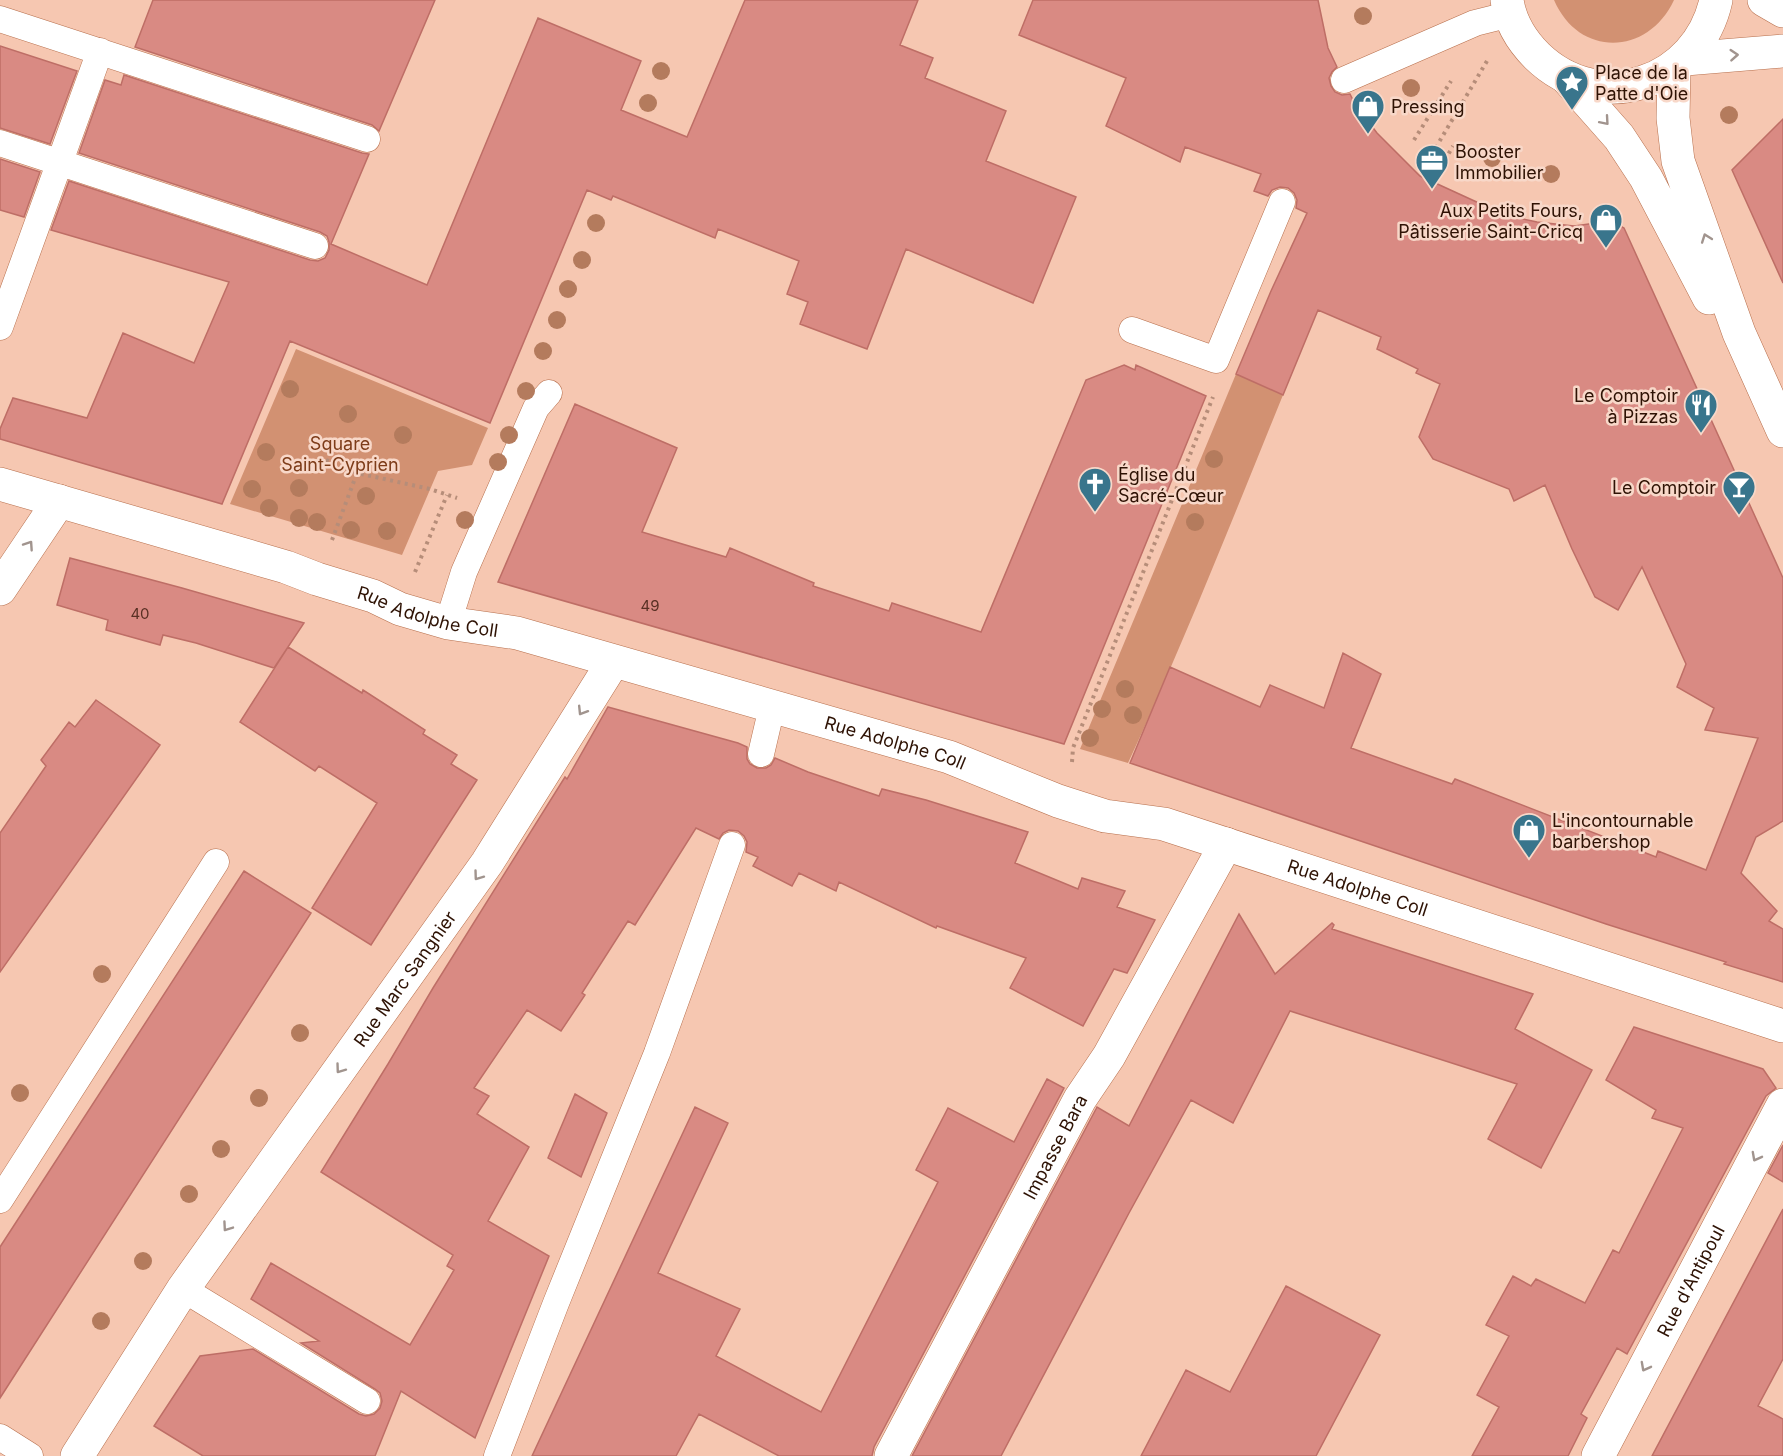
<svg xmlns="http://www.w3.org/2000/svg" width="1783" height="1456" font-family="Inter,sans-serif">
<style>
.green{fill:#d29172}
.building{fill:#d98a83;stroke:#be6e66;stroke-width:1.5}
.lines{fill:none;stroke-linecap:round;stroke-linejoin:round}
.lane-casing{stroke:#b76f4c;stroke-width:27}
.street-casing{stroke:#b76f4c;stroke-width:34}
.secondary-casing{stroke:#b76f4c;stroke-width:34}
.primary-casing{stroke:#b76f4c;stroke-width:34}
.path{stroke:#b68d79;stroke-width:4;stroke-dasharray:3 4.5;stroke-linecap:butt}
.lane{stroke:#fff;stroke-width:26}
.street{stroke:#fff;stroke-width:33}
.secondary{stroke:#fff;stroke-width:33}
.primary{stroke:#fff;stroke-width:33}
.tree{fill:#b47b5d}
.oneway{stroke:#a1948e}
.labels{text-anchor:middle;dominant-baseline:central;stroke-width:5;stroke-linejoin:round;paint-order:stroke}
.number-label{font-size:15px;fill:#593024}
.poi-label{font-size:18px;fill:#2e1204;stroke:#f8d8c9;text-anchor:start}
.park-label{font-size:18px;fill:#7e3c19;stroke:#f8d8c9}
.street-label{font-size:18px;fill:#2e1204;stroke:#f8d8c9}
</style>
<rect width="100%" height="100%" fill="#f6c7b1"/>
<path class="green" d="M1554,0H1674C1648,56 1579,58 1554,0Z
M296,349L488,428L472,465L438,471L402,555L230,504Z
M1236,374L1283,395C1233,518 1184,642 1128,763L1080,749Z"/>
<path class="building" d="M153,0H435L379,131L372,125L135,47Z
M745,0H918L900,45L933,58L925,78L1006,111L986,161L1076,197L1033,303L906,249L867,349L800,324L808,302L787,294L799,261L718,229L715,238L613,196L611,200L587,190L490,423L290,341L222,504L0,439V429L13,398L87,418L123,333L194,363L229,282L51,230L69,181L310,260L318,261L325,258L329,250V242L327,236L320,232L79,153L105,80L121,85L124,75L362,153L369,154L331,244L427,285L538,18L641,61L621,110L687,137Z
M1033,0H1318L1328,48L1337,67L1332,72L1329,78L1331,86L1335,92L1342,95L1350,94L1355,104L1377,133L1420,176L1505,215L1537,222L1574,226L1611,221L1624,228L1783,578V821L1756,837L1741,873L1777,911L1769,921L1783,929V982L1724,964L1726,962L1606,924L1130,763L1170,667L1260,707L1270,685L1324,708L1343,653L1381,674L1351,748L1452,784L1455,779L1656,857L1658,851L1706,870L1758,738L1705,730L1714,708L1677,687L1686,664L1642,567L1618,610L1595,597L1572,549L1545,485L1514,501L1509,489L1433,459L1419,437L1440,384L1416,373L1418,369L1377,349L1381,337L1318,310L1283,395L1236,374L1271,291L1307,213L1296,208L1297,200L1294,193L1288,188L1280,187L1272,190L1268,196L1254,191L1261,174L1185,147L1180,162L1106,126L1126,78L1019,35Z
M0,46L77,71L50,144L0,128Z
M1783,119V283L1732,170Z
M0,159L40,172L24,217L0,210Z
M1124,365L1135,370L1136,365L1206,396L1064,744L498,582L575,404L677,448L642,532L726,557L730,548L814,583L813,586L889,611L892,603L981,632L1086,380Z
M70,558L182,588L304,623L274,668L196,643L163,635L160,645L106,630L108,620L57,605Z
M288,647L362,693L363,690L425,730L423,734L457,755L451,764L477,780L371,945L312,908L377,803L319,766L315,771L240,722Z
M96,700L160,745L0,972V833L46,766L41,760L69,722L75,727Z
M608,707L738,743L747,747V759L750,764L757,768H766L771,765L775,758L808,772L879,796L882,789L926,800L1028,832L1015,863L1078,889L1082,878L1125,891L1117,907L1155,920L1127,973L1114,969L1083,1026L1010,988L1026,958L937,926L936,928L839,882L836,891L799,873L792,886L753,866L758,857L746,852L747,842L744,836L738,831L729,830L723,833L719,839L696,828L635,925L628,921L582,993L585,995L561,1031L527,1010L474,1088L489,1096L477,1114L529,1147L488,1221L549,1256L475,1438L401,1391L375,1456H203L154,1426L200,1356L253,1349L359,1414L366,1416L374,1414L380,1408L382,1401L380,1393L375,1389L301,1343L319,1341L251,1299L271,1263L410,1345L454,1270L447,1266L453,1255L321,1172L388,1064L433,988L565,777L567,779Z
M244,871L311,913L0,1398V1247Z
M1239,914L1275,974L1332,923L1334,925L1332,929L1533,994L1515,1029L1592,1070L1541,1168L1488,1139L1517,1084L1290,1011L1233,1123L1191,1100L1129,1213L1001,1456H912L1096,1109L1097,1107L1129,1126Z
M1634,1027L1763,1069L1776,1088L1766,1096L1627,1354L1617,1348L1581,1414L1587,1418L1568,1456H1472L1499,1407L1477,1395L1509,1336L1486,1325L1513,1276L1531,1286L1536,1279L1585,1303L1613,1250L1619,1253L1683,1128L1652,1118L1656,1110L1606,1080Z
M1047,1079L1064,1088L874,1447L872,1456H779L699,1414L676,1456H532L695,1107L728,1123L658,1273L740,1309L716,1356L821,1412L938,1182L916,1170L948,1108L1014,1142Z
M575,1094L607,1113L581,1177L548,1158Z
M1783,1145V1182L1768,1173Z
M1783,1209V1359L1758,1406L1783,1419V1456H1652Z
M1286,1286L1380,1335L1316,1456H1141L1186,1370L1230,1392Z"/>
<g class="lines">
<g class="lane-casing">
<path id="lane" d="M0,19L367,139
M1344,80L1475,23L1511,14
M0,143L315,246
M0,327L100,51
M1132,330L1216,360L1282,202
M448,623L464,572L536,408L549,393
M761,754L772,707
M0,1200L216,862
M183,1289L367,1401
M0,1437L30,1456
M497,1456L556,1303L657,1053L732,845"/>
</g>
<g class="street-casing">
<g id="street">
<path id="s1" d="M0,484L286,567L317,579L373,596L400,609L448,623L517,633L949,757L1058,801L1086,810L1105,816L1164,824L1783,1026"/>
<path d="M0,589L59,501"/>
<path id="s2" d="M77,1456L183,1289L487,863L613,662"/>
<path id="s3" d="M891,1456L1080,1099L1109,1056L1226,844"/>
<path id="s4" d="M1598,1456L1783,1105"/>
</g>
</g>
<g class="secondary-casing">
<path id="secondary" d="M1674,68L1673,118L1678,161L1739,333L1783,431
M1566,77L1619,137L1646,178L1709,298"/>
</g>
<g class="primary-casing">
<path id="primary" d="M1507,0C1510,21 1522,41 1537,56C1600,117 1698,83 1716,0
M1764,0L1783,11
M1685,59L1783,51"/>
</g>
<path class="path" d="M1414,140L1451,81
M1432,154L1487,61
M1445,160L1453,146
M326,460L357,473L430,489L457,498
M332,540L357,473
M415,572L447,495
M1072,762L1073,748L1213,397"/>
<use href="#lane" class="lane"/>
<use href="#street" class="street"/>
<use href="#secondary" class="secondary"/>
<use href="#primary" class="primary"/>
</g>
<g class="tree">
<circle cx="1363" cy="16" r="9"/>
<circle cx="661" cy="71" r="9"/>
<circle cx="1411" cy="88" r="9"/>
<circle cx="648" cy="103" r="9"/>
<circle cx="1729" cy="115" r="9"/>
<circle cx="1492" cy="158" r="9"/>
<circle cx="1551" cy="174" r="9"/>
<circle cx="596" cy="223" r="9"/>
<circle cx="582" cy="260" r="9"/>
<circle cx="568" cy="289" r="9"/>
<circle cx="557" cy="320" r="9"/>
<circle cx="543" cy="351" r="9"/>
<circle cx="290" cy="389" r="9"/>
<circle cx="526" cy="391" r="9"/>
<circle cx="348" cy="414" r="9"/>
<circle cx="403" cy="435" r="9"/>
<circle cx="509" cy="435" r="9"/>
<circle cx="266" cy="452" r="9"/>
<circle cx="1214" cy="459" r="9"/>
<circle cx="498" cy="462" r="9"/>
<circle cx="299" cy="488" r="9"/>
<circle cx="252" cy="489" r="9"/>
<circle cx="366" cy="496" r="9"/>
<circle cx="269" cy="508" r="9"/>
<circle cx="299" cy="518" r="9"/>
<circle cx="465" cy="520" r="9"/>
<circle cx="317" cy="522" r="9"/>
<circle cx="1195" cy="522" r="9"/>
<circle cx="351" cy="530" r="9"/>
<circle cx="387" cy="531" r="9"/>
<circle cx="1125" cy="689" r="9"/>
<circle cx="1102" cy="709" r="9"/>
<circle cx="1133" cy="715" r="9"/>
<circle cx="1090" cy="738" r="9"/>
<circle cx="102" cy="974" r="9"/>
<circle cx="300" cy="1033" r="9"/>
<circle cx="20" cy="1093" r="9"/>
<circle cx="259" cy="1098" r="9"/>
<circle cx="221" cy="1149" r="9"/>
<circle cx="189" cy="1194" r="9"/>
<circle cx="143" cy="1261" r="9"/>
<circle cx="101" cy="1321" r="9"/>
</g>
<defs><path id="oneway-chevron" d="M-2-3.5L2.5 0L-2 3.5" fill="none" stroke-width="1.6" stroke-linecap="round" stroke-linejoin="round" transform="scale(1.5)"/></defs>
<g class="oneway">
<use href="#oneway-chevron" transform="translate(1734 55) rotate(-4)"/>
<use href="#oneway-chevron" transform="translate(1605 121) rotate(49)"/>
<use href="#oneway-chevron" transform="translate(1706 238) rotate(-110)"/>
<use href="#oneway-chevron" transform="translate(29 545) rotate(-56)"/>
<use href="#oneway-chevron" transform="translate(582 711) rotate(122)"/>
<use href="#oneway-chevron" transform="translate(478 876) rotate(126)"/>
<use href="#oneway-chevron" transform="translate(340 1069) rotate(126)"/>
<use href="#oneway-chevron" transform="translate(1756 1157) rotate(118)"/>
<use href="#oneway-chevron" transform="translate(227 1227) rotate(125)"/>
<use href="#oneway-chevron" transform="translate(1645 1367) rotate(118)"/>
</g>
<defs>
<g id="sight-pin" transform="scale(1.725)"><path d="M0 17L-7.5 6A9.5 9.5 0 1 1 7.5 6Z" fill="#39758c" stroke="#f8d8c9"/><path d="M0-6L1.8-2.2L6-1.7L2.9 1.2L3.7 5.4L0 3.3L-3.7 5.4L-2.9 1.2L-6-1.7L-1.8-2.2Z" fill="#fff"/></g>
<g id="shop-pin" transform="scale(1.725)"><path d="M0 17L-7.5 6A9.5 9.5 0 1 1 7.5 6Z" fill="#39758c" stroke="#f8d8c9"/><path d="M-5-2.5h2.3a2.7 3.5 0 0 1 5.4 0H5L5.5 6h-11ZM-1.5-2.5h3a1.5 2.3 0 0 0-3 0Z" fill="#fff"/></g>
<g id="office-pin" transform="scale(1.725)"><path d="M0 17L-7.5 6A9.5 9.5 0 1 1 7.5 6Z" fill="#39758c" stroke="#f8d8c9"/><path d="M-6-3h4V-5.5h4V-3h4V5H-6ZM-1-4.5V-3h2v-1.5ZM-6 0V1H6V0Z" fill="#fff"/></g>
<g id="restaurant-pin" transform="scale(1.725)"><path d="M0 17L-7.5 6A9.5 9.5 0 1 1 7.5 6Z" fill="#39758c" stroke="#f8d8c9"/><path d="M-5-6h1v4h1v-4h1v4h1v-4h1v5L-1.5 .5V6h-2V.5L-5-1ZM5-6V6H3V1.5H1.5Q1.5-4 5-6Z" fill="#fff"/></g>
<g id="church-pin" transform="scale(1.725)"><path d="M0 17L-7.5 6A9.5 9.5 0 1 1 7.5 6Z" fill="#39758c" stroke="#f8d8c9"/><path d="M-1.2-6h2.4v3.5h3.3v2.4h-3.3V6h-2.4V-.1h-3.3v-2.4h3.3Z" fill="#fff"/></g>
<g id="bar-pin" transform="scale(1.725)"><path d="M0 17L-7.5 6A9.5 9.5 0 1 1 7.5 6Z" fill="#39758c" stroke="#f8d8c9"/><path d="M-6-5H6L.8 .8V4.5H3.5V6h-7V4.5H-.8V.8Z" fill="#fff"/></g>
</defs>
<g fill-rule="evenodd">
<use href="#sight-pin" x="1572" y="82"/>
<use href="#shop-pin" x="1368" y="106"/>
<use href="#office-pin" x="1432" y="161"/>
<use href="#shop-pin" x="1606" y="220"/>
<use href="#restaurant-pin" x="1701" y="405"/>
<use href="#church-pin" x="1095" y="484"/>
<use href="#bar-pin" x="1739" y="487"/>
<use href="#shop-pin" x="1529" y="830"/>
</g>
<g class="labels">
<g class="number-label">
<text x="650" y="605">49</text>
<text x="140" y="613">40</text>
</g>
<g class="poi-label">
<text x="1595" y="72">Place de la<tspan x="1595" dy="21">Patte d'Oie</tspan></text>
<text x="1391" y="106">Pressing</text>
<text x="1455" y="151">Booster<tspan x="1455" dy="21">Immobilier</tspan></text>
<text x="1583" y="210" text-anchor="end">Aux Petits Fours,<tspan x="1583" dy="21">Pâtisserie Saint-Cricq</tspan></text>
<text x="1678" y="395" text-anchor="end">Le Comptoir<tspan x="1678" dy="21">à Pizzas</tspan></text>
<text x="1118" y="474">Église du<tspan x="1118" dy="21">Sacré-Cœur</tspan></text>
<text x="1716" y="487" text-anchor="end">Le Comptoir</text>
<text x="1552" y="820">L'incontournable<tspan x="1552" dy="21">barbershop</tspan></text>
</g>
<g class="park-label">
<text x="340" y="443">Square<tspan x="340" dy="21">Saint-Cyprien</tspan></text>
</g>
<g class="street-label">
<text stroke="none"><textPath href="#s1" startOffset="447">Rue Adolphe Coll</textPath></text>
<text stroke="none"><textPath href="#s1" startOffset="933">Rue Adolphe Coll</textPath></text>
<text stroke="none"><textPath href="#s1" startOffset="1419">Rue Adolphe Coll</textPath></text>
<text stroke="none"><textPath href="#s2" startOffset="579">Rue Marc Sangnier</textPath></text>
<text stroke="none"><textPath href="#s3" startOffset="350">Impasse Bara</textPath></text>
<text stroke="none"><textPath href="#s4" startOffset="198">Rue d'Antipoul</textPath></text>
</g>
</g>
</svg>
